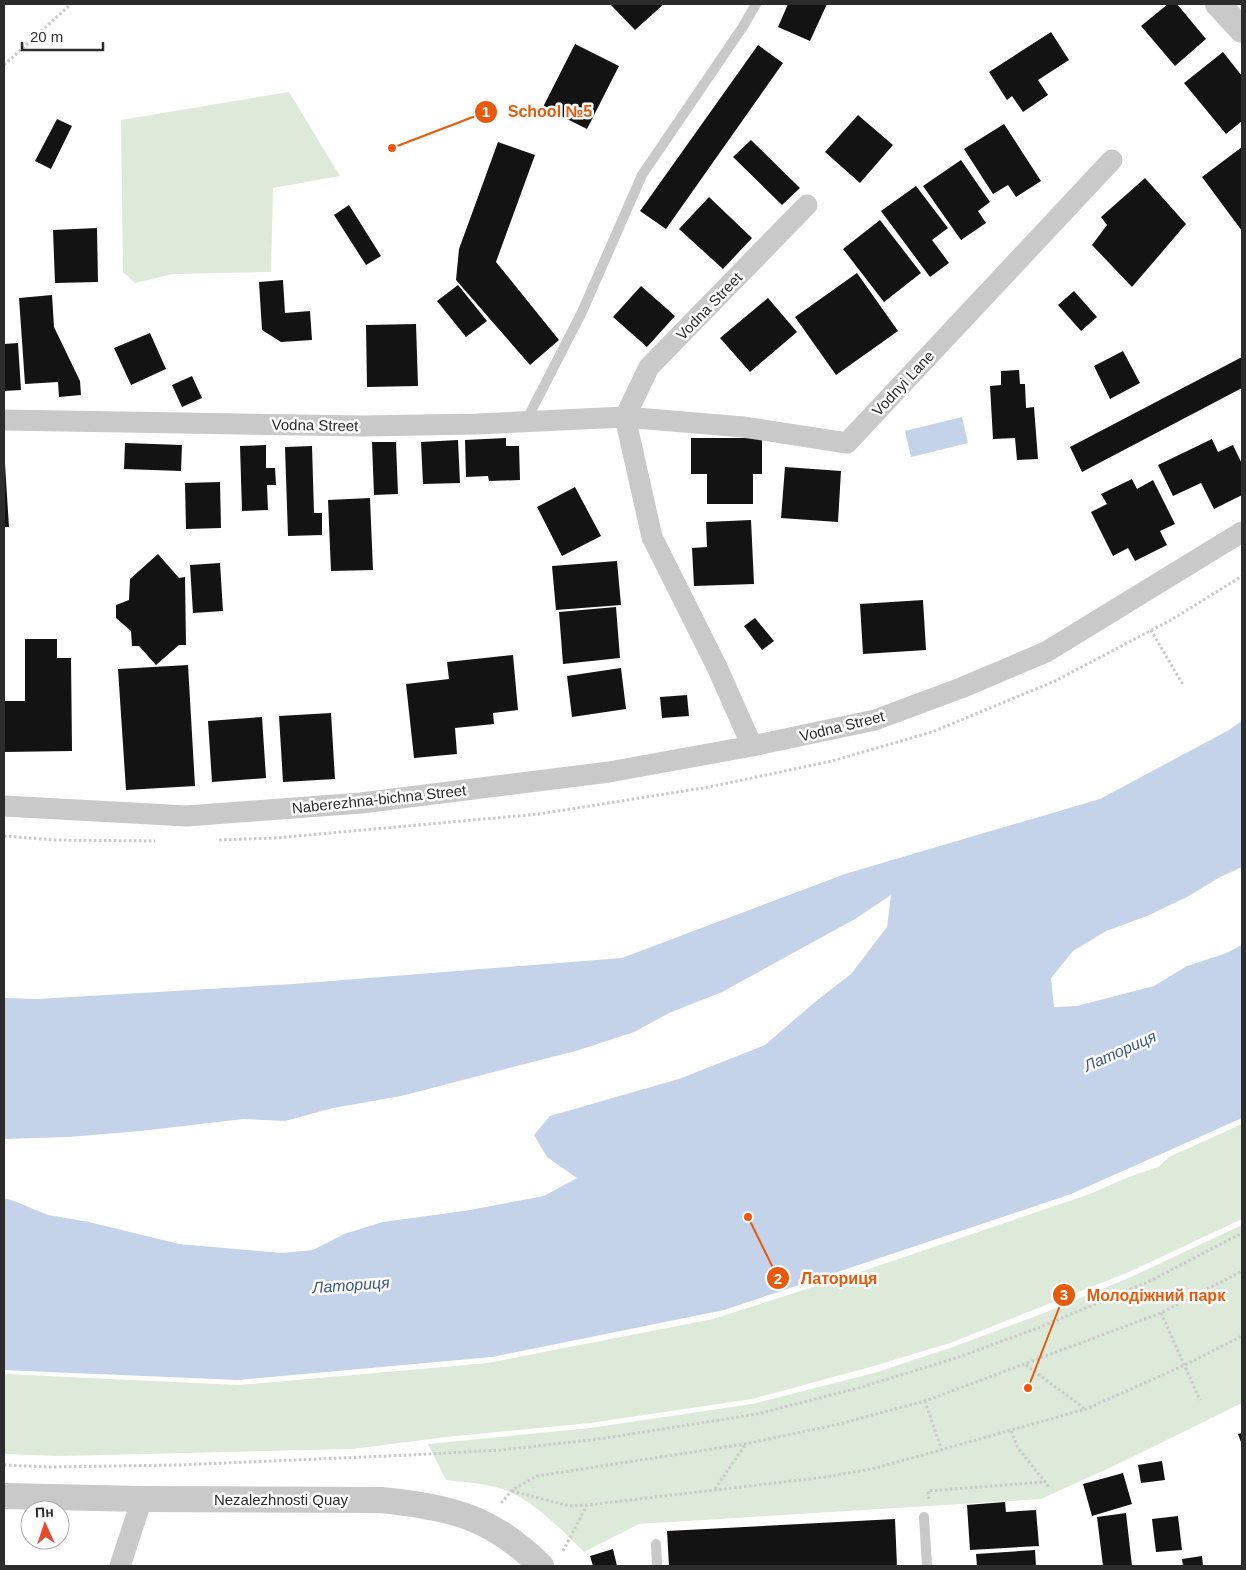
<svg xmlns="http://www.w3.org/2000/svg" width="1246" height="1570" font-family="Helvetica,sans-serif">
<style>
.green{fill:#deead9}
.water{fill:#c5d3ea}
.building{fill:#131313}
.lines{fill:none;stroke-linecap:round;stroke-linejoin:round}
.path{stroke:#c9c9c9;stroke-width:3;stroke-dasharray:2.5 2.5;stroke-linecap:butt}
.service{stroke:#c9c9c9;stroke-width:10}
.minor{stroke:#c9c9c9;stroke-width:21}
.tertiary{stroke:#c9c9c9;stroke-width:26}
.labels{text-anchor:middle;dominant-baseline:central;stroke-width:5;stroke-linejoin:round;paint-order:stroke}
.street-label{font-size:15px;fill:#2c2c2c;stroke:#fff}
.water-label{font-size:16px;font-style:italic;fill:#3b598d;stroke:#fff}
.leader{fill:none;stroke:#e8590c;stroke-width:2}
.callout-dot{fill:#e8590c;stroke:#fff;stroke-width:2}
.mark-label{font-size:15px;text-anchor:middle;font-weight:bold;fill:#fff}
.callout-label{font-size:16px;text-anchor:middle;font-weight:bold;fill:#e8590c;stroke:#fff;stroke-width:5;stroke-linejoin:round;paint-order:stroke}
</style>
<rect width="100%" height="100%" fill="#fff"/>
<path class="green" d="M289,92L340,176L273,188L271,272L173,274L135,283L123,272L121,120Z
M1242,1124V1219L1129,1272L950,1343L874,1366L752,1399L590,1423L446,1437L352,1449L61,1456L4,1454V1374L239,1385L488,1363L713,1319L857,1273L1090,1194L1126,1178L1158,1167L1169,1157Z
M1242,1225V1403L1120,1463L1041,1499L639,1524L584,1552C560,1528 530,1496 496,1487C480,1483 463,1482 446,1480L428,1444L590,1428L752,1404L874,1373L950,1348L1044,1313L1131,1277Z"/>
<path class="water" d="M962,417L968,443L911,457L905,431Z
M1242,721V867L1220,877L1187,897L1147,916L1106,931L1073,951L1051,978L1054,1007L1077,1006L1154,986L1187,966L1224,954L1242,945V1118L1071,1194L724,1310L492,1357L238,1380L4,1370V1198L14,1201L48,1215L89,1222L179,1244L281,1253L313,1250L344,1234L383,1222L464,1211L544,1196L577,1178L547,1157L534,1135L550,1116L679,1079L765,1045L815,1002L851,974L887,927L891,895L855,919L722,992L669,1013L634,1032L579,1050L401,1096L333,1108L285,1121L243,1119L141,1131L68,1137L4,1139V998L38,999L293,984L622,958L845,874L1100,799L1229,730Z"/>
<path class="building" d="M610,4H664L635,30Z
M788,4H827L810,41L778,27Z
M1168,4H1177L1206,39L1175,66L1141,26Z
M1051,32L1069,60L1038,80L1048,95L1023,112L1012,96L1007,100L989,72Z
M575,44L619,66L587,129L543,107Z
M758,45L783,63L666,229L640,211Z
M1223,52L1242,76V121L1226,134L1184,83Z
M858,115L893,145L860,183L825,152Z
M57,119L72,126L51,169L35,161Z
M1004,124L1041,181L1016,197L1008,185L993,194L964,149Z
M751,140L800,188L782,205L733,157Z
M498,142L535,155L496,262L559,340L530,365L456,280L459,249Z
M1242,147V231L1202,177Z
M961,160L990,202L978,211L986,223L961,240L923,186Z
M1145,178L1186,224L1132,287L1092,245L1107,225L1101,217Z
M916,186L948,228L932,240L949,263L930,277L881,211Z
M709,197L752,238L723,269L679,229Z
M349,205L381,256L366,265L334,215Z
M880,220L921,273L884,302L843,249Z
M97,228L98,282L55,283L53,230Z
M857,273L898,331L836,375L795,317Z
M283,280L285,313L310,311L312,340L281,342L262,330L259,282Z
M458,285L487,321L466,337L437,301Z
M641,286L675,316L647,347L613,317Z
M1074,291L1097,317L1081,331L1058,305Z
M52,295L54,327L80,381L81,395L59,397L58,382L25,384L19,298Z
M768,298L797,332L750,372L720,338Z
M416,324L418,386L367,387L366,325Z
M150,333L166,369L131,385L114,348Z
M18,343L21,390L4,391V344Z
M1123,351L1140,383L1110,399L1094,366Z
M1242,357V388L1082,472L1070,447Z
M1019,370L1020,384H1025L1026,408L1034,407L1038,459L1017,460L1015,438L993,439L990,386L1001,385V371Z
M192,376L202,398L182,407L172,385Z
M506,438V446H519L520,480L489,481L488,476L466,477L465,440Z
M691,438H762V474H753V504H707V474H691Z
M1212,439L1218,452L1233,445L1242,464V495L1214,509L1201,483L1173,496L1158,465Z
M458,440L460,483L423,484L421,442Z
M372,442H396L398,494L374,495Z
M125,443L182,445L181,471L124,469Z
M266,445V468H275L276,485H267L268,510L242,511L240,446Z
M312,446L314,513H322V535L288,536L285,447Z
M4,464H5L9,527H4Z
M785,467L841,471L838,522L781,518Z
M1132,479L1137,489L1153,480L1175,524L1160,531L1167,545L1135,561L1128,548L1113,556L1091,512L1107,504L1101,494Z
M220,482L221,528L186,529L185,483Z
M575,487L601,536L562,556L537,507Z
M370,498L373,570L331,571L328,500Z
M751,520L754,584L694,586L692,548L707,547L706,522Z
M158,554L179,578L185,577L186,645H179L156,665L139,646H132L131,631L116,618V605L129,600L130,579Z
M617,561L621,605L556,610L552,566Z
M220,563L223,611L193,613L190,565Z
M923,600L926,650L863,654L860,604Z
M616,607L620,658L563,664L559,612Z
M755,618L774,641L762,650L744,626Z
M25,639H57V658H71L72,751L4,752V701H25Z
M513,655L518,710L493,713L494,724L455,728L457,754L414,758L406,684L449,679L447,662Z
M188,665L195,786L126,790L118,669Z
M621,668L626,709L572,717L567,676Z
M687,695L689,716L662,718L660,697Z
M331,713L335,779L283,782L279,716Z
M262,717L266,778L212,782L208,721Z
M1242,1433V1445L1238,1434Z
M1162,1461L1165,1480L1141,1483L1138,1465Z
M1123,1473L1132,1504L1092,1516L1083,1484Z
M1005,1502L1006,1512L1036,1510L1039,1546L970,1550L967,1505Z
M1126,1513L1132,1566H1103L1097,1517Z
M1178,1516L1182,1550L1156,1552L1152,1519Z
M895,1519L897,1566H669L667,1531Z
M613,1549L617,1566H593L590,1556Z
M1035,1550L1036,1566H977L976,1554Z
M1202,1556L1203,1566H1183L1182,1559Z"/>
<g class="lines">
<path class="path" d="M4,65L71,4
M1151,630L1183,685
M4,836L55,840L155,841
M219,840L275,838L539,814L709,787L832,761L932,732L1055,681L1171,620L1242,576
M1161,1313L1200,1400
M1026,1365L1085,1409
M925,1401L942,1451
M1011,1431L1018,1448L1050,1488
M4,1465L49,1467L179,1465L410,1455L501,1450L599,1439L757,1414L862,1387L956,1358L1038,1328L1150,1281L1242,1233
M715,1489L745,1445
M512,1491L570,1506L586,1505
M929,1499L928,1491L1044,1482
M501,1503L512,1490L537,1476L745,1444L835,1425L925,1401L1161,1313L1242,1271
M563,1551L587,1505L826,1477L876,1468L1086,1409L1185,1365L1242,1336"/>
<path class="service" d="M526,421L582,312L642,175L742,28L756,4
M924,1517L927,1566
M656,1544L657,1566"/>
<path class="minor" d="M807,205L649,367L625,417L743,427L847,443L1112,160
M4,420L363,426L477,424L625,417L652,537L717,667L752,746L875,720L961,688L1046,652L1242,532
M4,806L187,816L361,803L609,772L752,746
M120,1566L142,1499"/>
<path class="tertiary" d="M1218,4L1242,30
M4,1496L142,1499L381,1500C449,1507 491,1516 541,1566"/>
</g>
<g class="labels">
<g class="street-label">
<text transform="translate(709 306) rotate(-46)">Vodna Street</text>
<text transform="translate(903 383) rotate(-47)">Vodnyi Lane</text>
<text transform="translate(315 425) rotate(1)">Vodna Street</text>
<text transform="translate(842 726) rotate(-14)">Vodna Street</text>
<text transform="translate(379 799) rotate(-6)">Naberezhna-bichna Street</text>
<text x="281" y="1499">Nezalezhnosti Quay</text>
</g>
<g class="water-label">
<text transform="translate(1120 1051) rotate(-24)">Латориця</text>
<text transform="translate(351 1285) rotate(-4)">Латориця</text>
</g>
</g>
<path class="leader" d="M392 148L486 112M748 1217L778 1278M1028 1388L1064 1295"/>
<g class="callout-dot">
<circle cx="392" cy="148" r="5"/>
<circle cx="748" cy="1217" r="5"/>
<circle cx="1028" cy="1388" r="5"/>
<circle cx="486" cy="112" r="12"/>
<circle cx="778" cy="1278" r="12"/>
<circle cx="1064" cy="1295" r="12"/>
</g>
<g class="mark-label">
<text x="486" y="117">1</text>
<text x="778" y="1284">2</text>
<text x="1064" y="1300">3</text>
</g>
<g class="callout-label">
<text x="550" y="117">School №5</text>
<text x="839" y="1284">Латориця</text>
<text x="1156" y="1301">Молодіжний парк</text>
</g>
<rect width="1246" height="1570" fill="none" stroke="#2c2c2c" stroke-width="10"/>
<g transform="translate(45 1525) rotate(357)"><circle r="24" fill="#ffffff" stroke="#ababab"/>
<path d="M0-4L9 19L0 12L-9 19Z" fill="#e54b2c"/>
<text y="-8" font-size="14" font-weight="bold" text-anchor="middle" fill="#2c2c2c">Пн</text>
</g>
<path d="M22 42v8h81v-8" fill="none" stroke="#2c2c2c" stroke-width="2.5"/>
<text x="30" y="42" font-size="15" fill="#2c2c2c" stroke="#ffffff" stroke-width="4" paint-order="stroke">20 m</text>
</svg>
